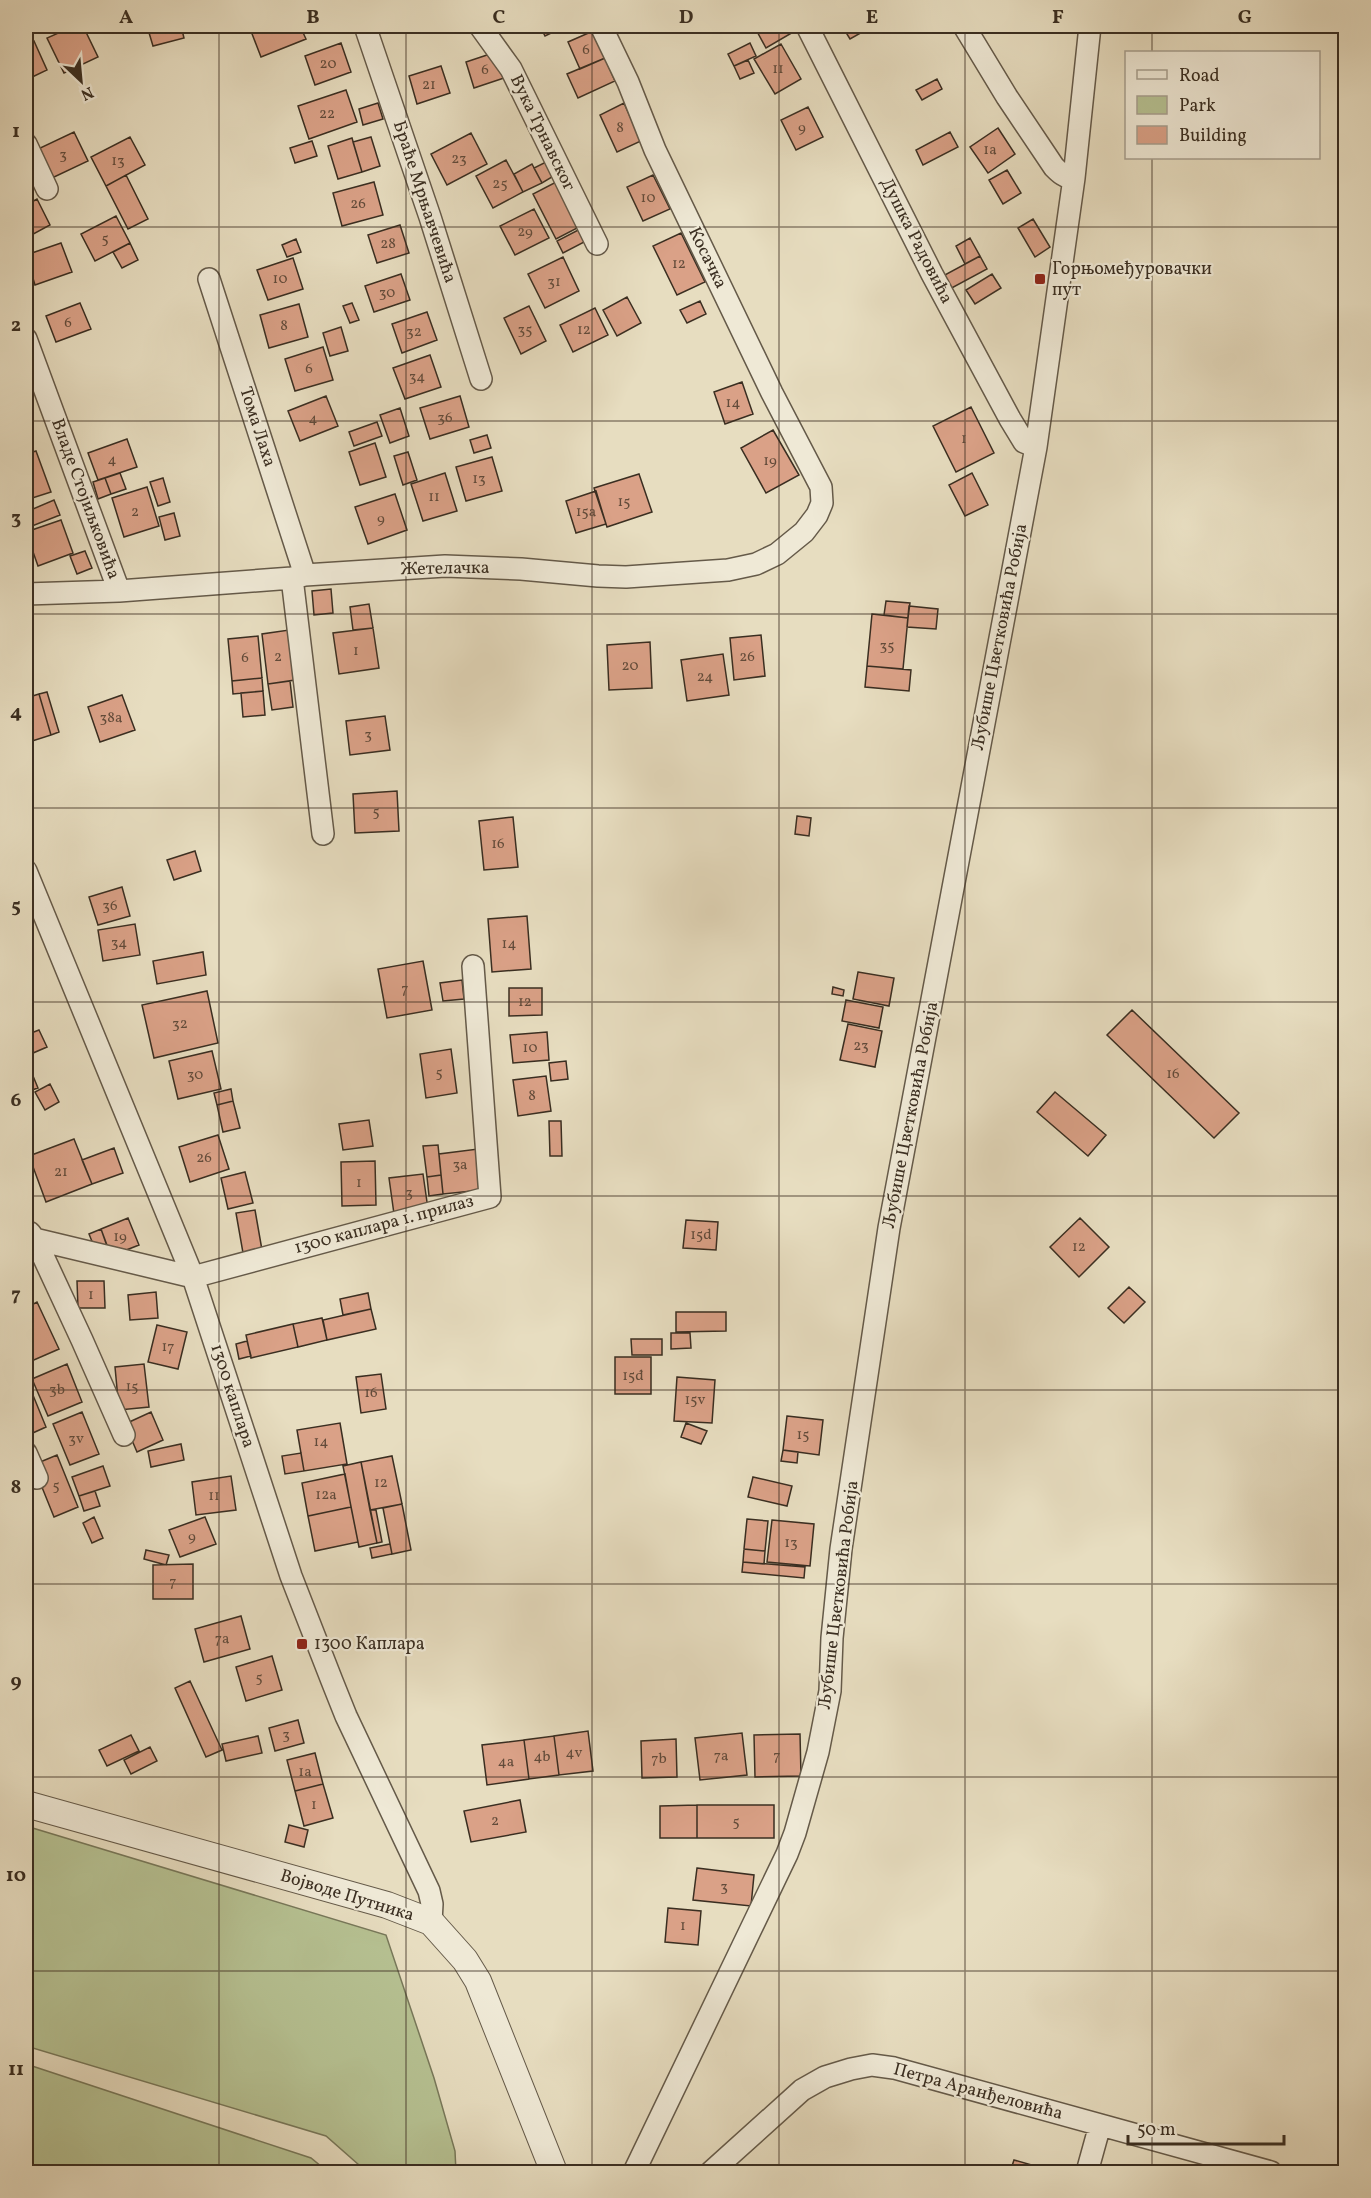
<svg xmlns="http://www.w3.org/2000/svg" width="1371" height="2198" font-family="Vollkorn,serif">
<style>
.green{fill:#b6c192;stroke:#78785a;stroke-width:1.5}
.building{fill:#daa187;stroke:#3a2e21;stroke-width:1.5}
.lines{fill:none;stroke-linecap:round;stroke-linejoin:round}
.minor-casing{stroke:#655a49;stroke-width:24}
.tertiary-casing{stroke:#655a49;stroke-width:28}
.minor{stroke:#efe9d6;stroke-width:21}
.tertiary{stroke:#efe9d6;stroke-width:26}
.grid{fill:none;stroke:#3a2e21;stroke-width:1.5;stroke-opacity:0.55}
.poi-dot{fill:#8f2418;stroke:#efe9d6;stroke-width:2}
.labels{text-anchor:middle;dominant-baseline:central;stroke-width:4.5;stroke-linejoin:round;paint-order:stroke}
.number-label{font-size:15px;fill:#624b3a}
.street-label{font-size:18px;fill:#3a2e21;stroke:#efe9d6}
.poi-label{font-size:18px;fill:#3a2e21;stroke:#efe9d6;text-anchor:start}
.neatline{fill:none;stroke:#3a2e21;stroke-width:2}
.grid-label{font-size:20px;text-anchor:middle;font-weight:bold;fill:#3a2e21}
</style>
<rect width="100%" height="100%" fill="#e7ddc0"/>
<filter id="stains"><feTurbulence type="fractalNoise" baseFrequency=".00333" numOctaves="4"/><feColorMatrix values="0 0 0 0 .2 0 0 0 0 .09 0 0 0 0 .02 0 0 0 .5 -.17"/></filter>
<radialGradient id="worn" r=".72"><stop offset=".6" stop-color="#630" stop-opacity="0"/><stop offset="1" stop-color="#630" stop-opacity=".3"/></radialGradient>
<path class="green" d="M26,1826L386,1935L434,2078L455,2151L456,2172H367L326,2136L26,2046Z
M26,2064L311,2158L328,2172H26Z"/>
<path class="building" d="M74,26H83L98,57L64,73L47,38Z
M147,26H181L184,38L153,46Z
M249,26H300L306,39L261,57Z
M540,26H561L562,28L545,36Z
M754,26H791L795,31L766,48Z
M842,26H873L850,39Z
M593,31L605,58L580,69L568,42Z
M34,41L47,70L26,80V44Z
M341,43L351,72L315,85L305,56Z
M750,43L756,56L734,66L728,54Z
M781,44L801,79L775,94L754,59Z
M496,52L504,78L474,88L466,62Z
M605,58L615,81L578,98L567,74Z
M748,60L754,73L740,79L734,66Z
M441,66L450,93L417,104L409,76Z
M937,79L942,89L922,100L916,90Z
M346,90L357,122L309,139L298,106Z
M378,103L383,119L363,125L359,109Z
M624,103L641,141L617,152L600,115Z
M808,107L823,137L796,150L781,120Z
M998,128L1015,154L988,173L970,147Z
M74,132L88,161L52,178L38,149Z
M950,132L958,147L923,165L916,150Z
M471,133L487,164L447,185L431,154Z
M130,137L145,165L106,186L91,157Z
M371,137L380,166L362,172L353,142Z
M352,138L362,172L338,179L328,146Z
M312,141L317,156L295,163L290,148Z
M506,160L523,192L493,208L476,176Z
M550,160L557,174L542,183L534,168Z
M532,164L542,183L523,192L514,174Z
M1007,170L1021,193L1003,204L989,180Z
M126,175L148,219L128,229L106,186Z
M653,175L670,209L643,221L627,187Z
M560,180L583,225L556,239L533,194Z
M374,182L383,215L342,226L333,193Z
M37,199L50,225L26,238V205Z
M534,209L549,238L515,255L500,226Z
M116,216L130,243L95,261L81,234Z
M1033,219L1050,247L1035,257L1018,228Z
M400,225L409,253L377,263L368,235Z
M584,227L590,239L563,253L557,241Z
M681,233L705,282L677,295L653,246Z
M970,238L980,256L965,264L956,246Z
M296,239L301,252L287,257L282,245Z
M61,243L72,272L35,285L26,255Z
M130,243L138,260L122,268L113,252Z
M980,256L987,269L948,290L941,277Z
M563,257L579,291L545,308L528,274Z
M293,258L303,289L268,300L257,270Z
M401,274L410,300L374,312L365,286Z
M992,274L1001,288L975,304L966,290Z
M627,297L641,323L617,336L603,310Z
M700,301L706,314L687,323L680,310Z
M80,303L91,329L56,342L46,316Z
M352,303L359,320L350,323L343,306Z
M299,304L308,337L269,348L260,315Z
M529,306L546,341L521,354L504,318Z
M595,308L608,335L573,352L560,325Z
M427,312L437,340L402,353L392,324Z
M341,327L348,351L330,356L323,333Z
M323,347L333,380L295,391L285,359Z
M430,355L441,387L405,399L393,368Z
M742,382L753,414L725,424L714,392Z
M326,396L338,426L300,441L288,411Z
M460,396L469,427L430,439L420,408Z
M971,407L994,453L956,472L933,426Z
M400,408L409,436L390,443L380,415Z
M26,420L33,444L26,447Z
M377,422L382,436L354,446L349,432Z
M773,430L799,475L766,493L741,448Z
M487,435L491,448L474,453L470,440Z
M127,439L137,467L98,480L88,453Z
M375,443L386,477L360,485L349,452Z
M36,451L51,492L26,500V454Z
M408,452L417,480L403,485L394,456Z
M492,457L502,491L466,501L456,467Z
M120,473L126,489L111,494L105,478Z
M445,473L457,511L423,521L411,484Z
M972,473L988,505L965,516L949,485Z
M639,474L652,512L607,527L594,488Z
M105,478L111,494L98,499L93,482Z
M163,478L170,502L158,506L150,482Z
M147,487L159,526L124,537L112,498Z
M596,491L606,524L576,533L566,501Z
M395,494L407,530L368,544L355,507Z
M54,500L60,515L27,528L26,512Z
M174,513L180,536L165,540L159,517Z
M61,520L73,553L38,566L26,532Z
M85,551L92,568L77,574L70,556Z
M331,589L333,613L314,615L312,591Z
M886,601L910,603L908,618L884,615Z
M369,604L373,628L353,630L350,607Z
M909,606L938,609L936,629L907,627Z
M872,614L908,618L903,669L867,666Z
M373,628L379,668L339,674L333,633Z
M289,630L295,680L268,684L262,634Z
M761,635L765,676L734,680L730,638Z
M258,636L262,678L232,681L228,639Z
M650,642L652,688L609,690L607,645Z
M723,654L729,695L687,701L681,660Z
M867,666L911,670L909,691L865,687Z
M262,678L263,691L233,694L232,681Z
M290,681L293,707L272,710L268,684Z
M263,691L265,715L243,717L241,693Z
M47,692L59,732L51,735L39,694Z
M39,694L51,735L26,743V698Z
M122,695L135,730L100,742L88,707Z
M385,716L390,750L350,755L346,721Z
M397,791L399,831L355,833L353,794Z
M797,816L811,818L809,836L795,834Z
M513,817L518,867L484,870L479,821Z
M195,851L201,871L174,880L167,860Z
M122,887L130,916L98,925L89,897Z
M527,916L531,969L492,972L488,919Z
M135,924L140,955L103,961L98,930Z
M203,952L206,975L157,984L153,961Z
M423,961L432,1010L387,1018L378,969Z
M858,972L894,978L889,1006L853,999Z
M462,980L464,999L443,1001L440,983Z
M833,987L844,990L843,996L832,994Z
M509,988H542V1015L509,1016Z
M207,991L218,1043L154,1058L142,1005Z
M846,1000L883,1007L879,1028L842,1021Z
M1132,1010L1239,1113L1214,1138L1107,1035Z
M26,1016L32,1032L26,1035Z
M848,1024L882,1031L875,1067L840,1060Z
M39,1030L47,1047L26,1056V1035Z
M547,1032L549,1060L513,1063L510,1035Z
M451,1049L457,1093L426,1098L420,1054Z
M212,1051L221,1089L178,1099L169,1061Z
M26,1059L38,1088L26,1092Z
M566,1061L568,1079L551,1081L549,1063Z
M546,1076L551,1111L518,1116L513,1080Z
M50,1084L59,1102L45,1110L35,1092Z
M231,1089L233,1101L217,1105L214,1093Z
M1055,1092L1106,1135L1088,1156L1037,1112Z
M233,1101L240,1128L223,1132L217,1105Z
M369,1120L373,1146L343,1150L339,1124Z
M549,1121H561L562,1156H550Z
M218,1135L229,1169L190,1182L179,1147Z
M74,1139L92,1184L46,1202L29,1156Z
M438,1145L441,1175L427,1177L423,1146Z
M114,1148L123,1173L92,1184L82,1160Z
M478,1149L482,1190L443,1194L439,1154Z
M375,1161L376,1205L342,1206L341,1162Z
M245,1172L253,1203L228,1209L221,1178Z
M423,1174L428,1209L394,1214L389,1178Z
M441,1175L443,1194L429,1196L427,1177Z
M255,1210L262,1250L243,1253L236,1213Z
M128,1218L139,1245L111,1256L101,1229Z
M1080,1218L1109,1247L1079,1277L1050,1247Z
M686,1220L718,1222L716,1250L683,1248Z
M101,1229L108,1249L97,1254L89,1234Z
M77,1281H104L105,1308H78Z
M1129,1287L1145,1302L1124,1323L1108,1308Z
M156,1292L158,1318L130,1320L128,1295Z
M368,1293L371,1309L343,1315L340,1299Z
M37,1302L59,1349L27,1363L26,1360V1308Z
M371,1309L376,1329L327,1340L323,1320Z
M676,1312H726V1331L676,1332Z
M322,1318L327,1340L298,1347L293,1324Z
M293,1324L298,1347L251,1358L246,1335Z
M157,1325L187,1332L178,1369L148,1362Z
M671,1333H690L691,1348L671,1349Z
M631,1339H662V1355H632Z
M247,1341L251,1356L239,1359L236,1344Z
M615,1357H651V1394H615Z
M67,1364L82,1402L48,1416L32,1379Z
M144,1364L149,1407L119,1410L115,1367Z
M381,1374L386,1409L361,1413L356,1377Z
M677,1377L715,1380L712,1423L674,1421Z
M26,1378L46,1427L26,1436Z
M82,1412L99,1454L70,1465L53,1424Z
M151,1412L163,1440L137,1452L125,1424Z
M787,1416L823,1420L819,1455L783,1450Z
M340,1423L347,1464L304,1471L297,1430Z
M686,1423L707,1431L701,1444L681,1437Z
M181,1444L184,1460L151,1467L148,1451Z
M783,1450L798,1452L797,1463L781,1461Z
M301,1453L304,1471L285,1474L282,1456Z
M57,1455L78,1507L54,1517L33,1465Z
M392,1456L402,1504L370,1510L361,1462Z
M361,1462L377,1543L359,1547L343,1466Z
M103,1466L110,1486L79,1496L72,1477Z
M345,1474L351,1507L308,1516L302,1483Z
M231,1476L236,1510L196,1515L192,1482Z
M753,1477L792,1486L787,1506L748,1497Z
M95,1491L100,1506L84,1511L79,1496Z
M402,1504L411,1550L392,1554L383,1508Z
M351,1507L358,1542L315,1551L308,1516Z
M370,1510H376L382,1542L377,1543Z
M94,1517L103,1538L92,1543L83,1523Z
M205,1517L216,1544L180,1557L169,1530Z
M747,1519L768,1521L765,1551L744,1549Z
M772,1520L814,1524L810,1566L767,1562Z
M390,1544L392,1554L372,1558L370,1548Z
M744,1549L765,1551L764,1564L743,1562Z
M146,1550L169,1555L166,1565L144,1559Z
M743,1562L805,1567L804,1578L742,1572Z
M193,1564V1599H153V1565Z
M241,1616L250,1649L204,1662L195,1629Z
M272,1656L282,1690L246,1701L236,1667Z
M190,1681L222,1750L206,1757L175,1688Z
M298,1720L304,1743L275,1751L269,1728Z
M588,1731L593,1771L559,1775L554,1736Z
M742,1733L747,1775L700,1780L695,1738Z
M800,1734L801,1776L755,1777L754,1735Z
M131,1735L139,1751L107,1766L99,1750Z
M258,1736L262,1753L226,1761L222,1744Z
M554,1736L559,1775L529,1779L524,1740Z
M676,1739L677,1777L642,1778L641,1741Z
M524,1740L529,1779L487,1785L482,1745Z
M150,1747L157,1761L131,1774L124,1760Z
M315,1753L323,1784L295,1791L287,1760Z
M323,1784L333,1818L304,1826L295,1791Z
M520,1800L526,1832L471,1842L464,1811Z
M697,1805V1838H660V1806Z
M697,1805H774V1838H697Z
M289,1825L308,1830L304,1847L285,1842Z
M697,1868L754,1875L751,1906L693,1900Z
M668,1908L701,1911L698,1945L665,1942Z
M1014,2160L1056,2172H1010Z"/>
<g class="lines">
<g class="minor-casing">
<path id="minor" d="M365,26L430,217L481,379
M480,26L511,69L597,244
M807,26L932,274L1010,419L1024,442L1036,447
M964,26L1007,97L1054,167C1060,173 1065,178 1074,178
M26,144L47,189
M209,279L305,575
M26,339L119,591
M292,578L323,834
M26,594L119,591L292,578L305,575L445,566L521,569L598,576L626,577L728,570L756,564L777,554L804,532L817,515L822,503L821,487L772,393L655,150L628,82L601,26
M26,871L193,1277L291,1576L332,1681L346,1716L429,1891L432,1904L431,1922
M30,1233L36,1241L82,1340L124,1435
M26,1237L193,1277L490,1197L473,966
M26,1453L37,1478
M634,2172L787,1854L795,1833L818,1752L830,1691L832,1638L841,1549L889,1228L1036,447L1074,178L1090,26
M711,2172L802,2090L825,2077L851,2069L872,2065L894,2068L1271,2172
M1087,2172L1100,2125"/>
</g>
<g class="tertiary-casing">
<path id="tertiary" d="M26,1804L387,1905L431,1922L465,1960L478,1981L554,2172"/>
</g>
<use href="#minor" class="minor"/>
<use href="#tertiary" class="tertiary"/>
</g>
<path class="grid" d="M219,26V2172M406,26V2172M592,26V2172M779,26V2172M965,26V2172M1152,26V52M1152,158V2172M26,227H1346M26,421H1346M26,614H1346M26,808H1346M26,1002H1346M26,1196H1346M26,1390H1346M26,1584H1346M26,1777H1346M26,1971H1346"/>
<g class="poi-dot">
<rect x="1034" y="273" width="12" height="12" rx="3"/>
<rect x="296" y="1638" width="12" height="12" rx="3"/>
</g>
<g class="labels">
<g class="number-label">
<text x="586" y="50">6</text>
<text x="328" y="64">20</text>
<text x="778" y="69">11</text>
<text x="485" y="70">6</text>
<text x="429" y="85">21</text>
<text x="327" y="114">22</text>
<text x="620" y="128">8</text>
<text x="802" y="128">9</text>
<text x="990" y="150">1a</text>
<text x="63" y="155">3</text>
<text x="459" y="159">23</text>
<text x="118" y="161">13</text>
<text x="500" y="184">25</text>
<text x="648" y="198">10</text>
<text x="358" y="204">26</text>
<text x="525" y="232">29</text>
<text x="105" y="239">5</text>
<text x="388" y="244">28</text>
<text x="679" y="264">12</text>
<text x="280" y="279">10</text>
<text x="554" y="282">31</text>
<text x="387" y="293">30</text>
<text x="68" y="323">6</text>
<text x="284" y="326">8</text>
<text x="525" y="330">35</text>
<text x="584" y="330">12</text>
<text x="414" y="332">32</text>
<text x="309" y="369">6</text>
<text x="417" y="377">34</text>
<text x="733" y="403">14</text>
<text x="445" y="418">36</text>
<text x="313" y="419">4</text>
<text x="964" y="439">1</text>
<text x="112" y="460">4</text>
<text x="770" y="461">19</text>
<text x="479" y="479">13</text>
<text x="434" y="497">11</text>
<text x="624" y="502">15</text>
<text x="135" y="512">2</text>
<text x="586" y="512">15a</text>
<text x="381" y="519">9</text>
<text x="887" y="646">35</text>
<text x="356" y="651">1</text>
<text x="278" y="657">2</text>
<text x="747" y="657">26</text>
<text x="245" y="658">6</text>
<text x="630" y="666">20</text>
<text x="705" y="677">24</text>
<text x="111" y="718">38a</text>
<text x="368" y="735">3</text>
<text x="376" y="812">5</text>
<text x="498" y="844">16</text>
<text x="110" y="906">36</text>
<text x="119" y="943">34</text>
<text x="509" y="944">14</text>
<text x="405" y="989">7</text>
<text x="525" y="1002">12</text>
<text x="180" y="1024">32</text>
<text x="861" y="1046">23</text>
<text x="530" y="1048">10</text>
<text x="439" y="1073">5</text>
<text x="1173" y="1074">16</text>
<text x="195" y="1075">30</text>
<text x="532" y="1096">8</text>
<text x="204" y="1158">26</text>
<text x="460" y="1165">3a</text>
<text x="61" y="1172">21</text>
<text x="359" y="1183">1</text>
<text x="409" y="1193">3</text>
<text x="701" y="1235">15d</text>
<text x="120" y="1237">19</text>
<text x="1079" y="1247">12</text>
<text x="91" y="1295">1</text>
<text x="168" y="1347">17</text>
<text x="633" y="1376">15đ</text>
<text x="132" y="1387">15</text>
<text x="57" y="1390">3b</text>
<text x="371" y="1393">16</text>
<text x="695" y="1400">15v</text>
<text x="803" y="1435">15</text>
<text x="76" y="1439">3v</text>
<text x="321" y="1442">14</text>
<text x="381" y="1483">12</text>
<text x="56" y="1486">5</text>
<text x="326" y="1495">12a</text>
<text x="214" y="1496">11</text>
<text x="192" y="1537">9</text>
<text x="791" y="1543">13</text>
<text x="173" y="1582">7</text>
<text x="222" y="1639">7a</text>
<text x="259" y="1678">5</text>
<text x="286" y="1735">3</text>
<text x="574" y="1753">4v</text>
<text x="721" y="1756">7a</text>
<text x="777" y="1756">7</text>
<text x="542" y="1757">4b</text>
<text x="659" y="1759">7b</text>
<text x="506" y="1762">4a</text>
<text x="305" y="1772">1a</text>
<text x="314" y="1805">1</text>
<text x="495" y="1821">2</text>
<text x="736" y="1822">5</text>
<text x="724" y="1887">3</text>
<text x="683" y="1926">1</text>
</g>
<g class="street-label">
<text transform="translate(542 133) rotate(64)">Вука Трнавског</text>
<text transform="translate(424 202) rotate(72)">Браће Мрњавчевића</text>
<text transform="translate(916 241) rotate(63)">Душка Радовића</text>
<text transform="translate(707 258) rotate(64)">Косачка</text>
<text transform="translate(257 427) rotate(72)">Тома Лаха</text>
<text transform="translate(85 499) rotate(70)">Владе Стојиљковића</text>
<text transform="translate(445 569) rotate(-1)">Жетелачка</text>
<text transform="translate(1000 637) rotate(-79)">Љубише Цветковића Робија</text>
<text transform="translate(911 1115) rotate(-79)">Љубише Цветковића Робија</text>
<text transform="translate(384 1225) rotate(-15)">1300 каплара 1. прилаз</text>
<text transform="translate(232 1396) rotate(72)">1300 каплара</text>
<text transform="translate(839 1595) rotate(-83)">Љубише Цветковића Робија</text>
<text transform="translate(347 1896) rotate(17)">Војводе Путника</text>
<text transform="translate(978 2092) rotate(15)">Петра Аранђеловића</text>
</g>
<g class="poi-label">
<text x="1052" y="269">Горњомеђуровачки<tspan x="1052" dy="21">пут</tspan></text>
<text x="314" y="1644">1300 Каплара</text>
</g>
</g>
<rect width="1371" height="2198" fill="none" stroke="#e7ddc0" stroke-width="66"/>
<rect x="1125" y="51" width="195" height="108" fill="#efe9d6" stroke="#a79e8e" stroke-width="1.5"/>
<rect x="1137" y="70" width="30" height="9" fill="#efe9d6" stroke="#a79e8e" stroke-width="1.5"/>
<text x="1179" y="81" font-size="18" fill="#3a2e21">Road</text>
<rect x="1137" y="96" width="30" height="18" fill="#b6c192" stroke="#a79e8e" stroke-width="1.5"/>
<text x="1179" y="111" font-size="18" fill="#3a2e21">Park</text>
<rect x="1137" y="126" width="30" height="18" fill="#daa187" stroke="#a79e8e" stroke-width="1.5"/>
<text x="1179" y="141" font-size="18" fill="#3a2e21">Building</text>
<g transform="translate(81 81) rotate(154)" stroke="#efe9d6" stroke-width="4.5" paint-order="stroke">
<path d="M0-4.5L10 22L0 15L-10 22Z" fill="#3a2e21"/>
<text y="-9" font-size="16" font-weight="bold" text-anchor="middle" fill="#3a2e21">N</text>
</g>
<path d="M1128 2135v9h156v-9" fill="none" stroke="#3a2e21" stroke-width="3"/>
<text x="1137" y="2135" font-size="18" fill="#3a2e21" stroke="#efe9d6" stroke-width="4.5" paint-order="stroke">50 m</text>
<rect x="33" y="33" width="1305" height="2132" class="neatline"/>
<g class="grid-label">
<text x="126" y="23">A</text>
<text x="313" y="23">B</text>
<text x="499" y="23">C</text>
<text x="686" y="23">D</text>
<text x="872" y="23">E</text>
<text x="1058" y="23">F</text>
<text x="1245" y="23">G</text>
<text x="16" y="137">1</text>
<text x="16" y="331">2</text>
<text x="16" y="524">3</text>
<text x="16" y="718">4</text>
<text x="16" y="912">5</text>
<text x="16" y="1106">6</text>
<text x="16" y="1300">7</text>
<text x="16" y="1493">8</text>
<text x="16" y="1687">9</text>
<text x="16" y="1881">10</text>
<text x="16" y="2075">11</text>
</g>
<rect width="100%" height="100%" filter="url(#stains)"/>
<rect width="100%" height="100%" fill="url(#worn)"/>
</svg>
